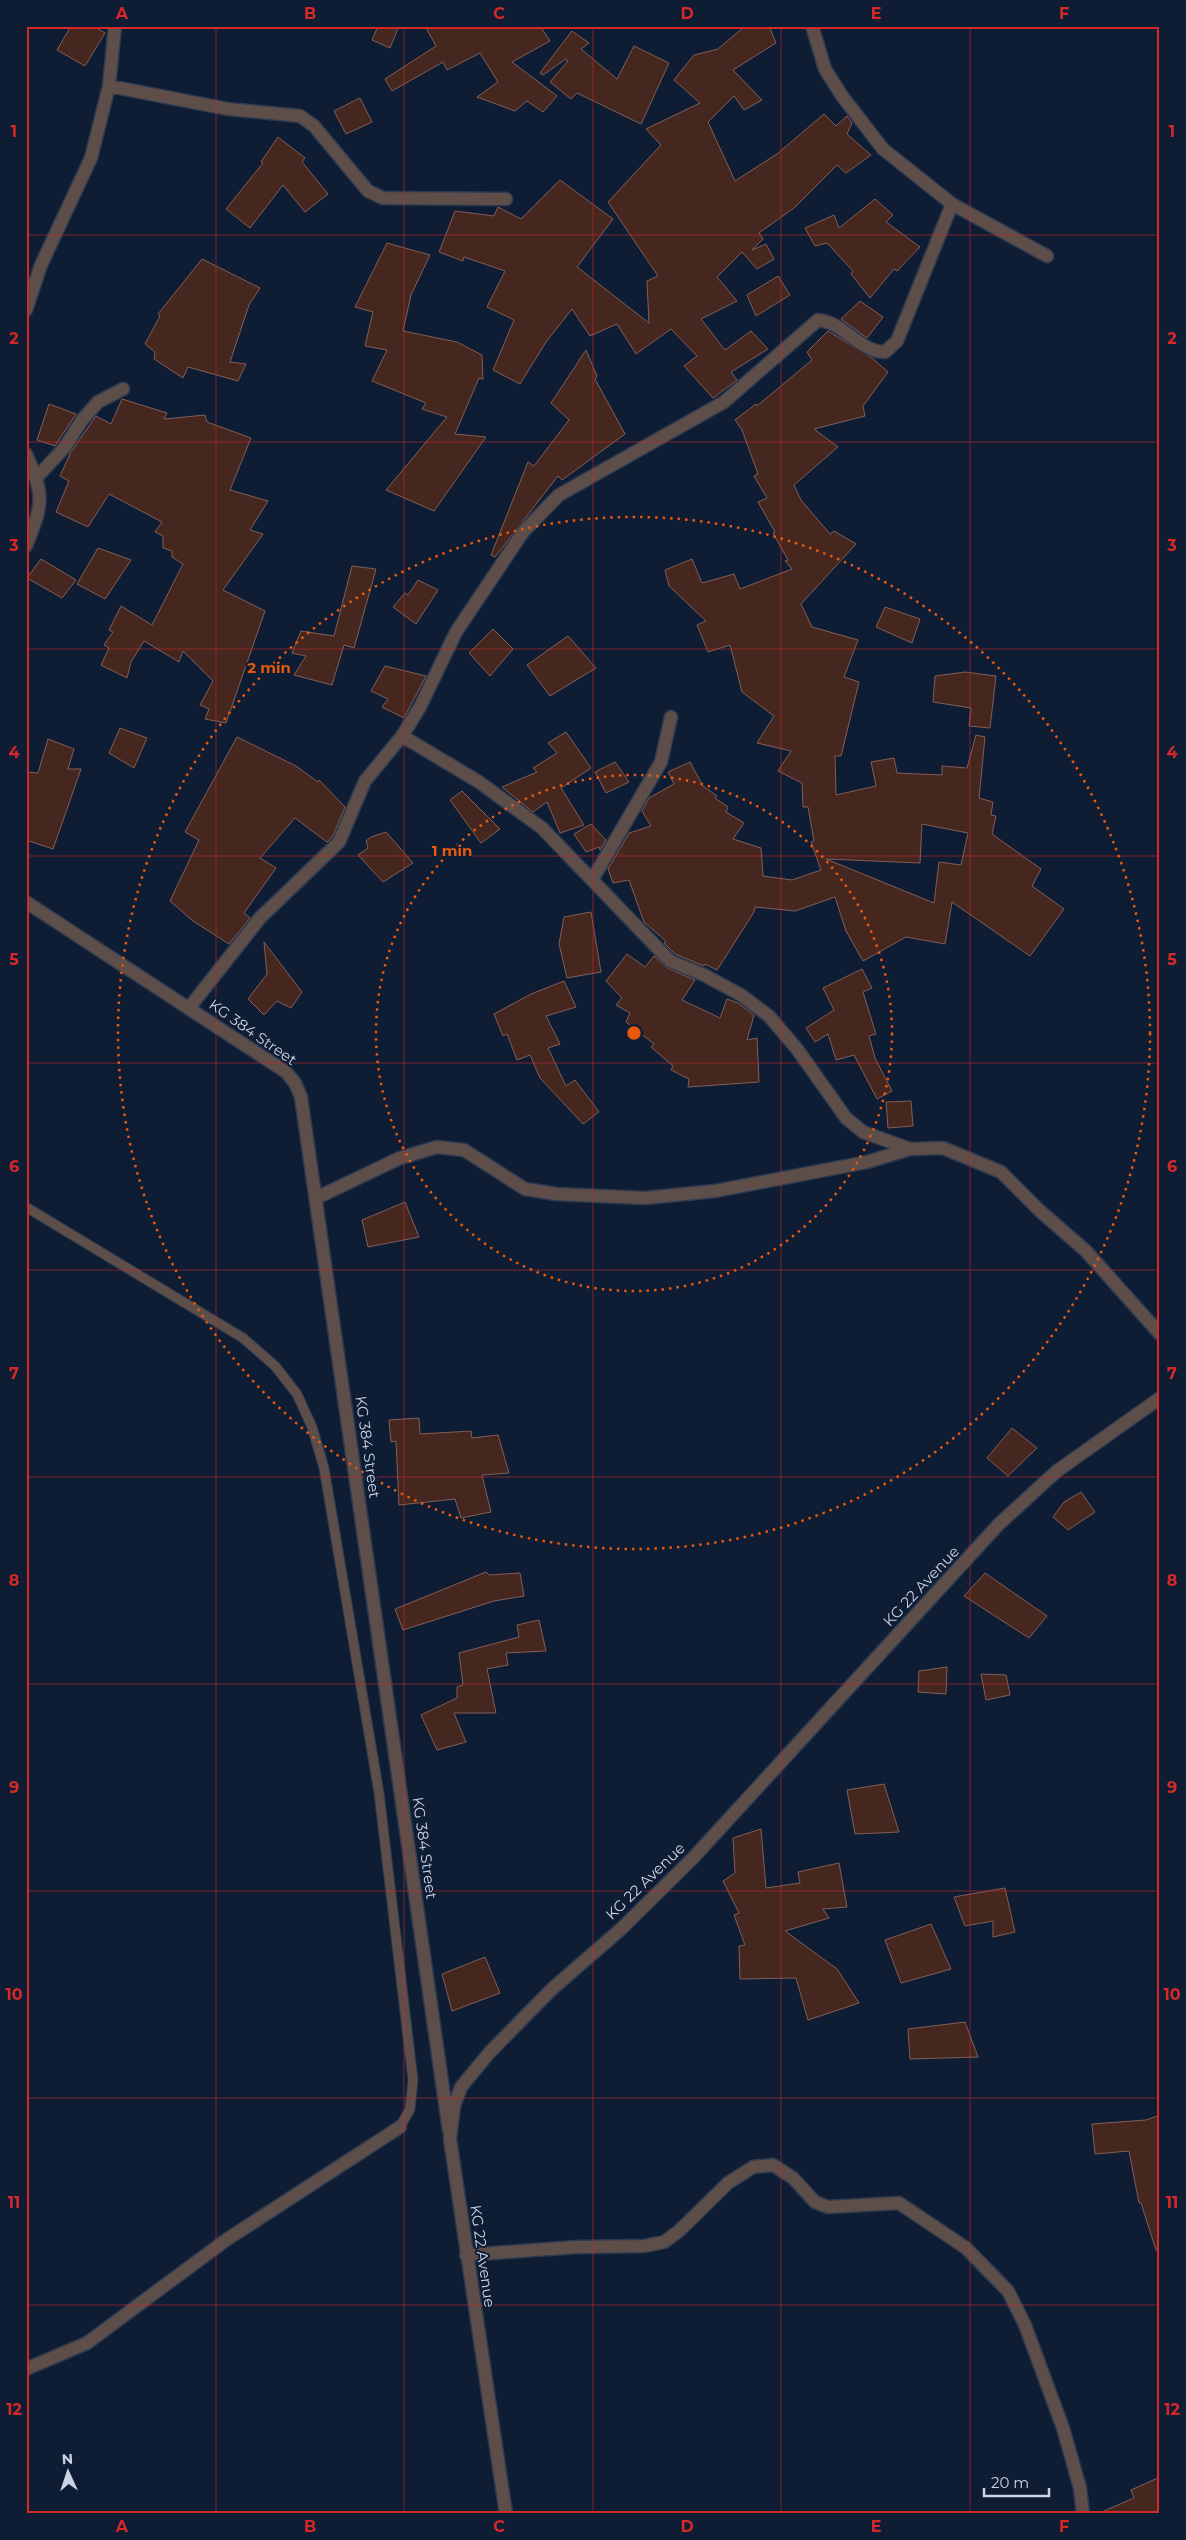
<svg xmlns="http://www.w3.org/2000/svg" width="1186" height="2540" font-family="Montserrat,sans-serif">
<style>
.building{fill:#462720;stroke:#825e56;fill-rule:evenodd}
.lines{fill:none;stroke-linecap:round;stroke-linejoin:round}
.service-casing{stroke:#2d3a50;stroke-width:11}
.minor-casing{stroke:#2d3a50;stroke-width:15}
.tertiary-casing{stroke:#2d3a50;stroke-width:15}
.service{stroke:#5e4e4a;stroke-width:9}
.minor{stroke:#5e4e4a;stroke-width:12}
.tertiary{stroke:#5e4e4a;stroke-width:12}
.grid{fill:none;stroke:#d62828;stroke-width:1;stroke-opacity:0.55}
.ring{fill:none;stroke:#e8590c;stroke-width:2.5;stroke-dasharray:2.5 5}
.labels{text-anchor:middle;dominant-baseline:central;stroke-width:4;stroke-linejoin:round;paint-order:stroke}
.street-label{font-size:15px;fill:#c9d3e3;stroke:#0f1d34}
.centre{fill:#e8590c;stroke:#0f1d34;stroke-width:2.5}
.ring-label{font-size:15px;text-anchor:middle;font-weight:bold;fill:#e8590c;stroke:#0f1d34;stroke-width:4;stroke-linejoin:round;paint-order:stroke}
.neatline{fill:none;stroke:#d62828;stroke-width:2}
.grid-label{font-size:16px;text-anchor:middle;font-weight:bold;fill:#d62828}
</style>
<rect width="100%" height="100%" fill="#0f1d34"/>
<path class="building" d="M71,26H93L105,33L85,66L57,50Z
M378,26H399L390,48L372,40Z
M425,26H540L550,41L512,62L557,96L543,112L527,101L515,111L477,97L498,82L480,53L447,70L443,62L392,91L385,79L436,46Z
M745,26H769L776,43L733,70L762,100L744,110L734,96L708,122L735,181L777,154L824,114L836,126L847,116L852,123L847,134L871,155L846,173L837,165L794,208L759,233L763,239L752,250L766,244L774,259L757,269L742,252L717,277L737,301L701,319L725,350L751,331L768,349L731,372L737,380L713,398L684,366L697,356L671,329L636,354L617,324L590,336L572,309L546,342L520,384L493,370L514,320L487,307L505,271L464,257L463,261L439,252L455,211L494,216L498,207L521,219L560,180L613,219L577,267L649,323L647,281L658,276L608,202L661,145L646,129L700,103L674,80L694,55L718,49Z
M572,31L589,43L581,49L617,79L634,46L669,63L641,124L577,93L571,99L550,82L568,61L566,59L543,75L540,73Z
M360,98L372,122L346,134L334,111Z
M278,137L305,158L302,162L328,194L305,212L283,185L250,228L226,209L263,163L261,162Z
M875,199L893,215L886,222L920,247L897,271L894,269L870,298L851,274L853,271L827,243L815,246L805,228L834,215L839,228Z
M387,243L430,255L411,295L403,331L457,342L482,355L483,379L479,378L455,434L486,437L434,511L386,490L447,417L422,409L426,403L372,381L387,350L365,346L373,312L355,307Z
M202,259L260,288L249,305L230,362L246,364L238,381L188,367L183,378L154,359L155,352L145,344L160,316L158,314Z
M778,276L790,295L756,316L747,295Z
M860,301L883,317L867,338L841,319Z
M828,331L872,358L888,372L863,406L865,416L814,429L838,447L794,485L801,500L830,534L834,531L856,544L801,604L812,627L858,640L844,677L859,682L841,756H835L836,795L876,786L871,762L894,758L897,773L942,775V766L967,768L976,735L985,737L979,798L993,802L991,815L996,816L992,834L1041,869L1032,886L1064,909L1030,956L952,902L945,944L906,937L863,961L846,931L835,897L795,911L755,907L754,912L717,970L705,964L704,966L675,954L664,943L666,941L644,922L629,880L613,883L608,869L629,833L651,826L642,811L649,798L674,784L668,772L690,762L703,786L717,796L715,798L728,807L726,812L744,823L733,839L761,848L763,876L792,880L821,870L811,842L814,841L808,807H803L802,783L778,771L791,751L757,743L774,716L742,692L730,645L708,652L697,625L706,621L669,586L665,570L692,559L702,583L734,574L740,589L792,569L785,561L788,560L773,533L775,532L758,502L767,498L754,476L758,474L742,430L735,420L756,404L757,406L812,360L807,352ZM922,824L968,833L961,865L939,862L934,903L826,859L920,863Z
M586,350L597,376L595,379L625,434L562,480L558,476L495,557L491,555L528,462L534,466L569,420L551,403Z
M122,399L167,413L164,419L205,415L207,422L251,438L230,490L268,501L250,530L263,534L223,590L265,611L226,723L205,719L209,709L200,705L213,681L183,651L179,662L144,641L131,662L127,678L101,665L109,648L104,645L113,632L109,630L121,606L152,625L183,564L172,557V551L163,548V536L155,532L162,522L109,494L88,527L56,512L69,481L60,476L71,452L96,416L111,424Z
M49,404L76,414L55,446L37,440Z
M98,548L131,560L105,599L77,584Z
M41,559L76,580L62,598L27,578Z
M352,566L376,569L354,648L344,645L332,685L294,675L306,656L292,653L301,631L334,636Z
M418,580L438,590L416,624L393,607L405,593L408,595Z
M885,607L920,619L912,643L876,627Z
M493,629L513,649L490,676L469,653Z
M568,636L596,668L550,696L527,665Z
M385,666L426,676L404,718L382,707L388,699L371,691Z
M965,672L996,676L990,728L969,726L971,708L933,702L935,676Z
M120,728L147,738L134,768L109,753Z
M566,732L591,768L561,788L584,825L560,833L547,802L533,812L502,787L537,772L533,768L557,753L548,743Z
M237,737L296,766L318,782L319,780L345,807L333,836L327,842L295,818L260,858L276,868L244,913L250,918L229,944L193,921L170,901L199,840L185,832Z
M48,739L74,749L68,769H81L53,849L26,840V772L38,773Z
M615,762L629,782L606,793L595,772Z
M462,791L500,829L481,843L450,800Z
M591,824L606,840L600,850L599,847L586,852L574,834Z
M386,832L413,863L383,882L358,855L368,848L366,841L371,837Z
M591,912L601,972L567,978L559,944L564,917Z
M264,942L302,992L291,1008L277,1001L264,1015L248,999L267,974Z
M627,954L645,967L654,956L667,968L695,980L682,1000L720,1018L727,999L738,1003L754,1015L747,1040L757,1038L759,1082L688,1087L689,1079L671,1070L673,1066L651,1047L654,1044L626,1022L630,1013L616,1005L622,998L606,981Z
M862,969L872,988L863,992L876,1034L869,1036L875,1058L892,1091L877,1099L854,1055L836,1060L828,1034L815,1042L806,1028L834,1010L823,988Z
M564,981L576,1007L546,1016L560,1044L548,1048L566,1086L575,1080L599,1112L583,1124L540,1078L530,1055L517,1060L507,1034L503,1036L494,1014L531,994Z
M911,1101L913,1126L888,1128L886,1102Z
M405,1202L419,1237L368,1247L362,1220Z
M419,1418L420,1434L471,1431L472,1438L498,1435L509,1473L482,1475L491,1512L461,1518L455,1499L399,1505L396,1441L391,1442L389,1420Z
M1012,1428L1037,1448L1008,1476L987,1458Z
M1081,1492L1095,1512L1068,1530L1053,1517L1064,1502Z
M486,1572L489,1575L520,1573L524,1596L494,1601L403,1630L395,1609Z
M985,1573L1047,1616L1029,1638L964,1596Z
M539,1620L546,1651L506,1653L508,1665L487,1669L496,1713H454L466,1742L437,1750L421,1715L457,1698V1687L463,1685L459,1653L519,1637L517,1625Z
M947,1667L946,1694L918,1692L919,1671Z
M981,1674L1006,1675L1010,1695L986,1700Z
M884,1784L899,1832L855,1834L847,1790Z
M761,1829L766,1888L800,1883L798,1872L839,1863L847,1907L823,1909L829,1918L785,1931L837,1969L859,2003L808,2020L796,1978L740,1979L739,1946L745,1945L734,1915L739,1913L723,1881L735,1873L733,1838Z
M1005,1888L1015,1932L993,1937V1921L965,1926L954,1897Z
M931,1924L951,1969L901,1983L885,1940Z
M485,1957L500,1993L452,2011L442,1974Z
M965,2022L978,2057L910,2059L908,2029Z
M1160,2115V2249L1156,2250L1141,2203H1139L1129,2151L1095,2154L1092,2124L1146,2120Z
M1160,2477V2514H1097L1134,2498L1131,2490Z"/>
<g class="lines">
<g class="service-casing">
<path id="service" d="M26,1207L243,1338L275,1366L297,1394L312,1427L324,1468L379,1793L413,2080L410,2109L400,2127"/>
</g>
<g class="minor-casing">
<path id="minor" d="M812,26L825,69L842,96L883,149L952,204L1047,256
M109,86L228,109L300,116L314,126L368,191L383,198L506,199
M26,310L41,265L91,158L109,86L115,26
M26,454C45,496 43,504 26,546
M37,477L65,447L82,420L98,402L123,389
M402,736L479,782L542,828L670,961L704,975L741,995L769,1016L797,1049L846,1118L863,1132L910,1149L943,1148L1001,1172L1040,1211L1086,1251L1160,1334
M592,880L661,762L671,717
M26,902L286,1072L295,1083L301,1097L449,2131
M189,1008L260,918L339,842L365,781L402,736L420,707L456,632L523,532L559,495L724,402L818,320C844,322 859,352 885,352L897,341L952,204
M316,1198L400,1158L437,1147L464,1150L525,1189L556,1194L645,1198L715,1191L867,1162L910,1149
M466,2255L577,2247L644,2246L664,2242L679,2231L728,2183L753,2167L773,2165L793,2178L815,2202L828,2207L899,2203L966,2248L1008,2291L1025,2325L1063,2428L1080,2488L1083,2514
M26,2369L87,2343L226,2240L400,2127"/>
</g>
<g class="tertiary-casing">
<path id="tertiary" d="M506,2514L450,2139L454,2106L461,2087L490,2052L552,1989L621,1929L693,1858L999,1524L1057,1471L1160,1398"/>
</g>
<use href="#service" class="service"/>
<use href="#minor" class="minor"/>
<use href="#tertiary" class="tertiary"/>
</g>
<path class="grid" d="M216,26V2514M404,26V2514M593,26V2514M781,26V2514M970,26V2514M26,235H1160M26,442H1160M26,649H1160M26,856H1160M26,1063H1160M26,1270H1160M26,1477H1160M26,1684H1160M26,1891H1160M26,2098H1160M26,2305H1160"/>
<g class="ring">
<circle cx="634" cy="1033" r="258"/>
<circle cx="634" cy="1033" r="516"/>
</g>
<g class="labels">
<g class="street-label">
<text transform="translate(253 1032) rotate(35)">KG 384 Street</text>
<text transform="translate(368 1447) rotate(82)">KG 384 Street</text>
<text transform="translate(921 1586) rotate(-47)">KG 22 Avenue</text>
<text transform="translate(425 1848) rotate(82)">KG 384 Street</text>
<text transform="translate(645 1881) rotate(-44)">KG 22 Avenue</text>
<text transform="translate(483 2256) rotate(82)">KG 22 Avenue</text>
</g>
</g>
<circle cx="634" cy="1033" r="8" class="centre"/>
<g class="ring-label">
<text x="269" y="673">2 min</text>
<text x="452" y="856">1 min</text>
</g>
<rect width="1186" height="2540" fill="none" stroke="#0f1d34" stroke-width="55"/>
<g transform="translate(68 2472) rotate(357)" stroke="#0f1d34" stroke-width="4" paint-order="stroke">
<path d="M0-4L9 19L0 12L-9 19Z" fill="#c9d3e3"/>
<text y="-8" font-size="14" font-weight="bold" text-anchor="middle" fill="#c9d3e3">N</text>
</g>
<path d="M984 2488v8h65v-8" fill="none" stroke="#c9d3e3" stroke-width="2.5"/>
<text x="991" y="2488" font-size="15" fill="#c9d3e3" stroke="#0f1d34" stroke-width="4" paint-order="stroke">20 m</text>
<rect x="28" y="28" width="1130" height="2484" class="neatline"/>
<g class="grid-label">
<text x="122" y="19">A</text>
<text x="310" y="19">B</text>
<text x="499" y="19">C</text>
<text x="687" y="19">D</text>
<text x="876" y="19">E</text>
<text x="1064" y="19">F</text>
<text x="14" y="137">1</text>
<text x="1172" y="137">1</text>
<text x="14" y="344">2</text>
<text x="1172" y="344">2</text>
<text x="14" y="551">3</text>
<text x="1172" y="551">3</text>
<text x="14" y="758">4</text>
<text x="1172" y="758">4</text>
<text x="14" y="965">5</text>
<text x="1172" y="965">5</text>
<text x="14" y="1172">6</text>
<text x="1172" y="1172">6</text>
<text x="14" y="1379">7</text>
<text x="1172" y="1379">7</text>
<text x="14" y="1586">8</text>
<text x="1172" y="1586">8</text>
<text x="14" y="1793">9</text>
<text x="1172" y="1793">9</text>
<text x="14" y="2000">10</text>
<text x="1172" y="2000">10</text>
<text x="14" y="2208">11</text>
<text x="1172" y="2208">11</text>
<text x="14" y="2415">12</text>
<text x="1172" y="2415">12</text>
<text x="122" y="2532">A</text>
<text x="310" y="2532">B</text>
<text x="499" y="2532">C</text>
<text x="687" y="2532">D</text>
<text x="876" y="2532">E</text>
<text x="1064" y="2532">F</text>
</g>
</svg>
